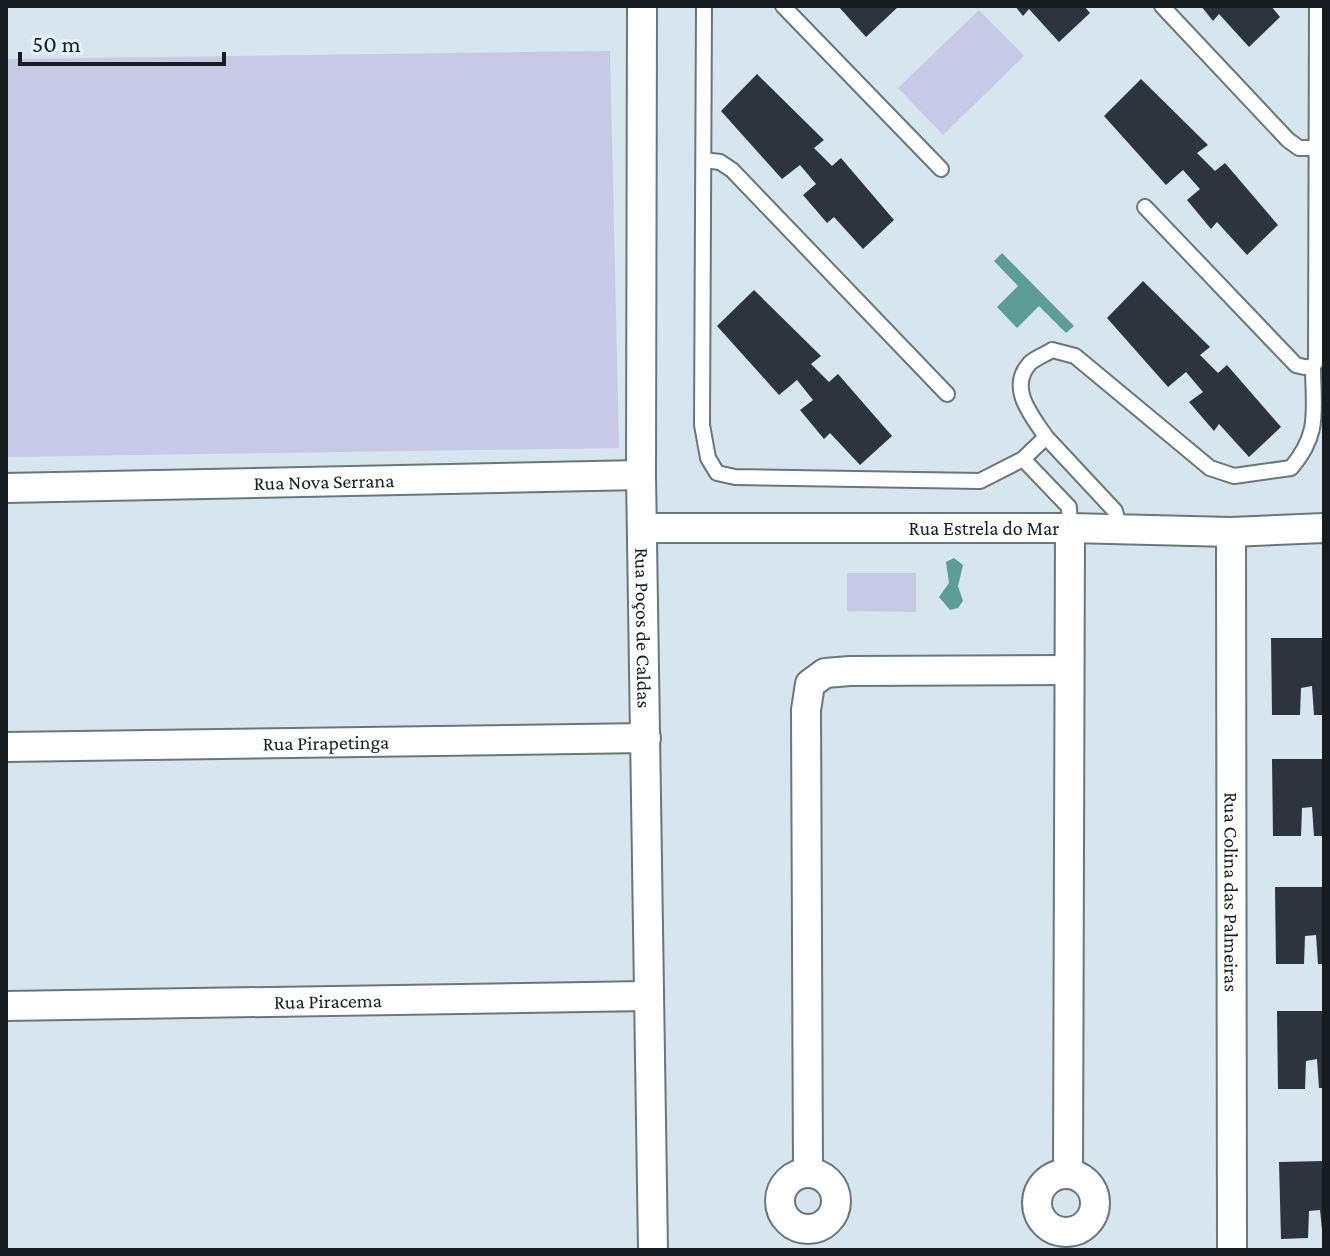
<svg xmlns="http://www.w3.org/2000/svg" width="1330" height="1256" font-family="'Crimson Pro',serif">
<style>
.green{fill:#c7c9e7}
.water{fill:#5c9d97}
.building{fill:#2d343d}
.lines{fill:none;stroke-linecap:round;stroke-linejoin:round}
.service-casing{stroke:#69767e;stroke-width:18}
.minor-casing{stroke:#69767e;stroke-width:32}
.service{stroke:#fff;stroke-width:14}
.minor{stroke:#fff;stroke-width:28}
.labels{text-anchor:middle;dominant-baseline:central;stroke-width:8;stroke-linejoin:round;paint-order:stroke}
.street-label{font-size:20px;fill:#161c1f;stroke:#e3f2fb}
</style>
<rect width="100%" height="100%" fill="#d6e5ee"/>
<path class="green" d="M979,10L1024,56L943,135L898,88Z
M610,51L619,448L6,457V59Z
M847,573H916V612L847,611Z"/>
<path class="water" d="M1002,253L1074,326L1066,333L1039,306L1017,328L997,307L1018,286L994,261Z
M954,558L963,565L958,586L963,601L958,608L950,610L939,597L949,583L946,562Z"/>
<path class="building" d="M838,6H899L866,37Z
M1015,6H1084L1090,13L1059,42L1029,9L1023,16Z
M1201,6H1271L1280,17L1249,47L1219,14L1213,21Z
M757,74L824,140L814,148L832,166L841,158L894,220L863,249L834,217L827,223L803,195L816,184L800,165L782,179L721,111Z
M1141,79L1208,145L1197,153L1215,171L1225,163L1278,225L1247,255L1217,222L1211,229L1187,200L1200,189L1183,170L1166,185L1104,116Z
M1143,281L1210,347L1200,355L1218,373L1227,365L1281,427L1249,457L1219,424L1214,431L1189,402L1203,392L1186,372L1168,387L1107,318Z
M754,290L821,356L811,364L829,382L838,374L892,436L860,465L830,433L824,439L800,410L813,400L797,380L779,395L717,326Z
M1271,638H1324V715H1314L1312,686L1301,688L1300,715H1272Z
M1272,759H1324V836H1314L1312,807L1302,808L1301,836H1273Z
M1275,887H1324V964H1318L1316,935L1305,936L1304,964H1276Z
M1277,1011H1324V1088H1319L1317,1059L1306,1061L1305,1089H1278Z
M1324,1161V1230H1322L1320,1210L1309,1211L1308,1238L1281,1239L1279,1162Z"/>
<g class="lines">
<g class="service-casing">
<path id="service" d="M704,6L702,425L708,458L717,473L735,477L980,481L1023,459L1046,437L1115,511L1120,530
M783,6L941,169
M1162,6L1288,140L1299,148H1317
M704,160L720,162L732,170L947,394
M1145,207L1296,365C1304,367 1310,370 1316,362L1317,6
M1046,437C1032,416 1007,388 1030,363C1035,358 1046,354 1052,350L1075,356L1210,468L1234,476L1291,468C1321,433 1313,410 1313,366
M1023,459L1069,507L1070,528"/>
</g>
<g class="minor-casing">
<g id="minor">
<path id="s1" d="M642,6L641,475L653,1250"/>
<path id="s2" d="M6,488L641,475"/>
<path id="s3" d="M642,528H1070L1231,532L1324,528"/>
<path id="s4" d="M1231,532L1232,1250"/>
<path id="s5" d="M6,747L646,738"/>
<path id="s6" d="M6,1006L648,996"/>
<path d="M808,1172L806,710L810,684L825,673L850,671L1069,670"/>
<circle cx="808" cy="1201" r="28"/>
<circle cx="1066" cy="1203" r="29"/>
<path d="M1068,1174L1070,528"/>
</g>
</g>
<use href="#service" class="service"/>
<use href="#minor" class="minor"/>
</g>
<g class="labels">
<g class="street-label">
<text stroke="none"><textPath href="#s2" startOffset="318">Rua Nova Serrana</textPath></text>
<text stroke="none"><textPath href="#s3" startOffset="342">Rua Estrela do Mar</textPath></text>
<text stroke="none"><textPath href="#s1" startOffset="622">Rua Poços de Caldas</textPath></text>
<text stroke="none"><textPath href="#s5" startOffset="320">Rua Pirapetinga</textPath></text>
<text stroke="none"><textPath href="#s4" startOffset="360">Rua Colina das Palmeiras</textPath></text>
<text stroke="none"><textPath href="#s6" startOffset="322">Rua Piracema</textPath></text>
</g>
</g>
<rect width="1330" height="1256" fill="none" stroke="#161c1f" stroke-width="16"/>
<path d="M20 52v12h204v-12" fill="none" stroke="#161c1f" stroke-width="4"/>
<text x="32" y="52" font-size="24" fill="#161c1f" stroke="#e3f2fb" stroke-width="6" paint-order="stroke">50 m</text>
</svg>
